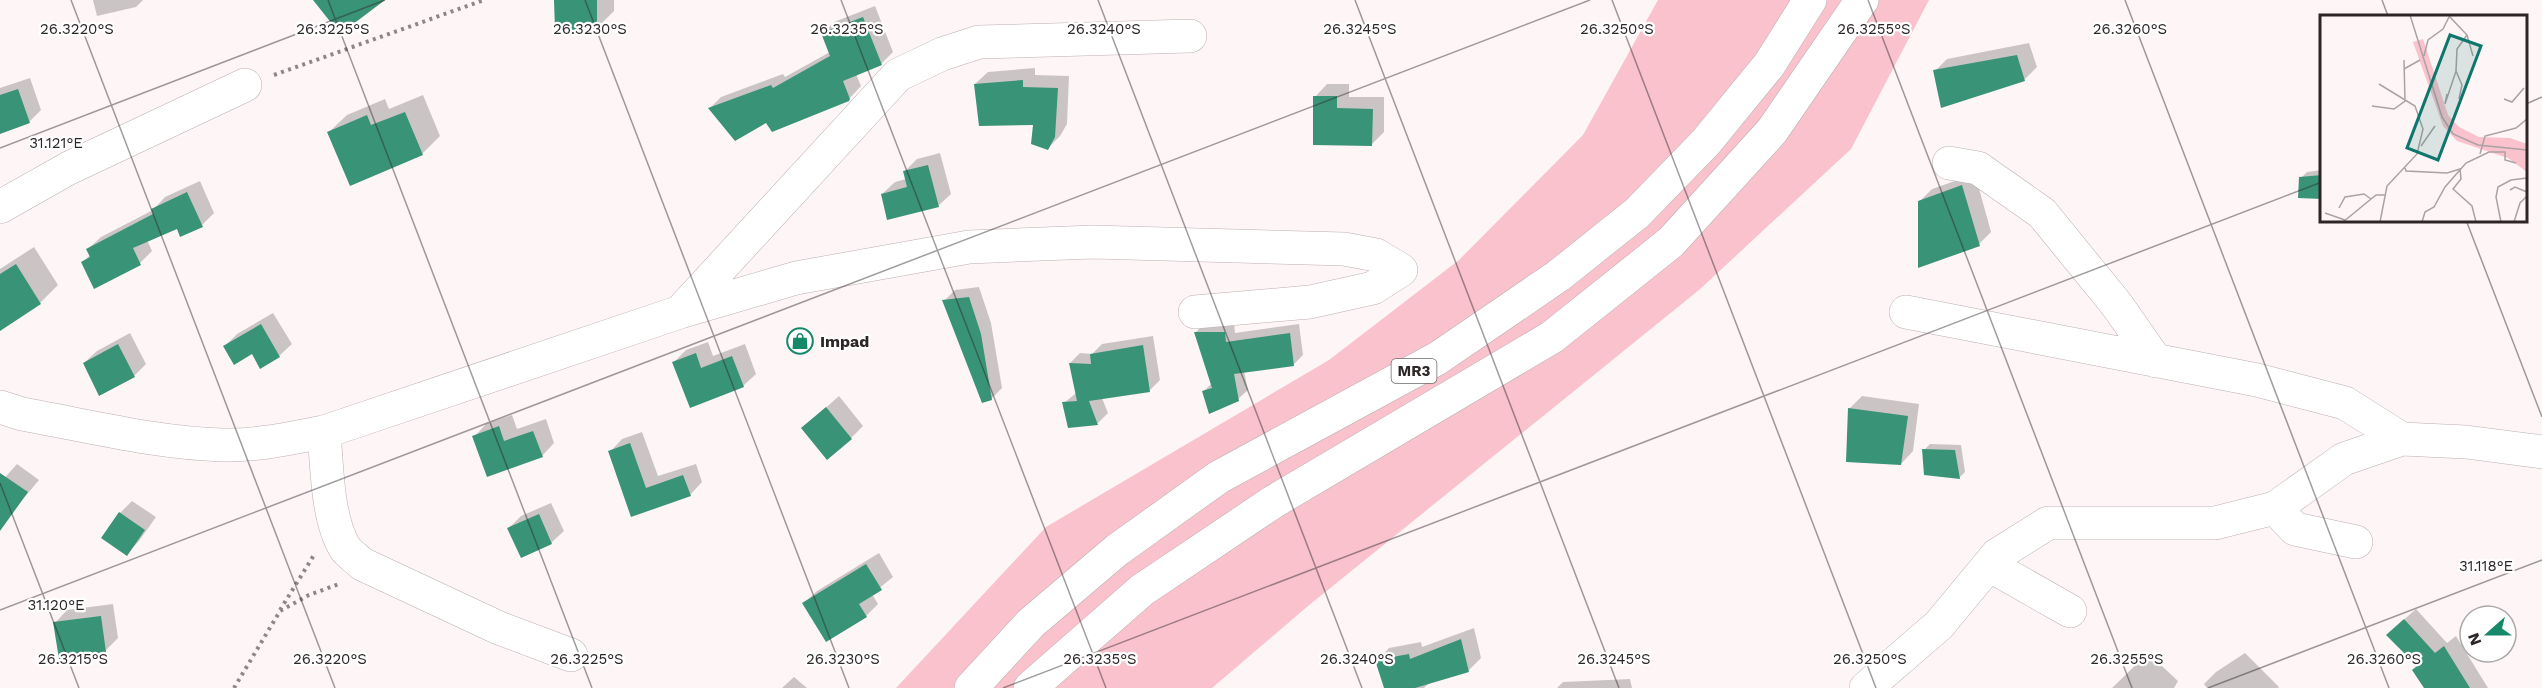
<svg xmlns="http://www.w3.org/2000/svg" width="2542" height="688" font-family="'Work Sans',sans-serif">
<style>
.green{fill:#f9c2cd}
.shadow{fill:#0003}
.building{fill:#399376}
.lines{fill:none;stroke-linecap:round;stroke-linejoin:round}
.minor-casing{stroke:#bcafb1;stroke-width:34}
.highway-casing{stroke:#bcafb1;stroke-width:34}
.path{stroke:#8e8788;stroke-width:4;stroke-dasharray:3 4.5;stroke-linecap:butt}
.minor{stroke:#fff;stroke-width:33}
.highway{stroke:#fff;stroke-width:33}
.ticks{fill:none;stroke:#2c2627;stroke-width:1.5;stroke-opacity:0.45}
.labels{text-anchor:middle;dominant-baseline:central;stroke-width:4.5;stroke-linejoin:round;paint-order:stroke}
.shield{fill:#fff;stroke:#6b6768;stroke-width:1.5}
.shield-label{font-size:15px;font-weight:bold;fill:#2c2627}
.poi-label{font-size:16px;font-weight:bold;fill:#2c2627;stroke:#fff;text-anchor:start}
.inset-road{fill:none;stroke:#aaa2a4;stroke-width:1.5}
.view{fill:#0f766e;fill-opacity:0.15;stroke:#0f766e;stroke-width:3}
.inset-edge{fill:none;stroke:#2c2627;stroke-width:3}
.ticks-label{font-size:15px;text-anchor:middle;fill:#2c2627;stroke:#fff;stroke-width:4.5;stroke-linejoin:round;paint-order:stroke}
</style>
<rect width="100%" height="100%" fill="#fef5f7"/>
<path class="green" d="M1658,0H1929L1851,149L1699,290L1308,606L1212,688H896L1046,527L1329,360L1459,260L1583,135Z"/>
<path class="shadow" d="M93,0H143L136,7L97,16Z
M556,0H614V11L597,28Z
M875,6L893,52L881,64L856,74L861,86L848,100L766,121L710,108L721,97L783,74L785,77L830,52L823,34L834,22Z
M2029,43L2037,67L2024,80L1935,71L1947,59Z
M1035,68V75L1069,76L1067,124L1060,136L1048,148L1034,124L975,84L988,72Z
M30,78L41,110L29,122L0,132V88Z
M1327,84H1349V97H1384V132L1372,144L1315,97Z
M423,95L440,136L422,154L329,132L347,115L385,99L389,109Z
M940,153L951,194L938,206L882,194L895,182L906,179L904,172L917,159Z
M2322,170V196L2301,178L2307,172Z
M1975,174L1991,232L1979,244L1920,201L1932,189Z
M200,181L214,213L202,225L177,227L147,240L152,251L140,263H82L91,254L88,249L101,237L153,210L165,197Z
M34,247L58,285L40,303L0,329V269Z
M979,287L991,323L1002,388L991,399L944,301L955,290Z
M273,313L292,344L279,356L225,346L237,334Z
M1205,323H1234L1235,333L1299,324L1303,355L1294,364L1244,371L1248,390L1238,399L1204,391L1212,383L1196,332Z
M130,333L146,364L134,376L84,363L97,351Z
M1153,336L1160,380L1150,390L1102,398L1108,413L1098,423L1069,426L1064,403L1076,393L1070,363L1080,353L1092,354L1102,344Z
M708,342L713,356L745,344L756,374L743,386L674,362L686,350Z
M839,396L863,426L851,438L803,428Z
M1862,396L1919,404L1913,451L1901,464L1849,409Z
M512,415L517,429L546,419L554,443L542,456L474,437L486,424Z
M642,432L658,476L696,464L702,482L690,495L632,516L610,452L622,439Z
M1930,444L1961,445L1965,472L1959,478L1924,450Z
M17,464L39,480L13,511L0,502V483Z
M132,501L156,517L139,541L127,554L120,513Z
M551,503L564,531L551,543L509,528L521,516Z
M879,553L893,577L872,594L878,604L866,616L804,603L817,591Z
M113,604L118,638L105,651L55,623L67,610Z
M2416,609L2447,643L2456,636L2488,688H2426L2419,666L2399,624Z
M1474,628L1481,658L1468,671L1430,682L1424,688H1385L1377,661L1389,648L1421,642L1422,647Z
M2148,653L2178,681L2174,688H2112Z
M2245,653L2279,687L2278,688H2207L2204,684L2216,672Z
M794,677L807,688H782Z
M1630,679L1632,688H1557L1563,682Z"/>
<path class="building" d="M313,0H385L340,34Z
M554,0H597V30H555Z
M863,17L882,65L843,81L850,99L849,101L772,132L766,123L735,141L708,108L771,85L773,88L830,56L821,33Z
M2017,55L2025,81L1941,108L1933,70Z
M1023,80V87L1058,88L1055,137L1048,150L1031,144L1033,125L979,126L974,84Z
M18,89L30,123L0,134V95Z
M1313,96H1337V108L1373,109L1372,146L1313,145Z
M405,112L423,155L350,186L327,132L367,115L371,125Z
M928,165L939,207L887,220L881,194L907,187L903,171Z
M2322,175V199L2298,198L2299,177Z
M1962,185L1980,246L1918,268V201Z
M187,192L203,227L180,237L177,229L133,248L141,265L94,289L81,262L90,257L86,249L153,214L151,209Z
M16,264L41,304L0,331V274Z
M969,297L981,334L992,400L982,403L942,300Z
M261,324L280,357L260,369L252,354L234,365L223,346Z
M1194,332H1225L1226,342L1290,333L1294,366L1234,374L1239,401L1209,414L1202,391L1212,388Z
M118,344L135,377L99,396L83,363Z
M1143,345L1150,392L1089,401L1098,425L1068,428L1062,402L1077,401L1069,363L1091,364L1090,354Z
M696,353L701,368L732,356L744,387L690,408L672,362Z
M826,407L852,439L827,460L801,428Z
M1848,408L1908,416L1901,465L1846,462Z
M499,426L504,441L533,431L543,457L487,477L472,436Z
M630,443L646,488L683,475L691,496L631,517L608,451Z
M1922,449L1955,450L1960,479L1924,475Z
M0,473L28,492L0,531Z
M119,512L145,530L127,556L101,538Z
M539,514L552,544L521,558L507,528Z
M866,564L882,590L859,604L867,617L826,642L802,603Z
M101,616L106,652L59,659L53,622Z
M2404,619L2435,653L2444,646L2470,688H2424L2412,670L2417,666L2386,635Z
M1461,639L1469,672L1415,688H1384L1375,660L1409,654L1410,659Z"/>
<g class="lines">
<g class="minor-casing">
<path id="minor" d="M1190,36L979,42L942,54L898,75L680,312L796,278L969,247L1093,242L1344,249L1376,255L1401,270L1373,288L1310,302L1195,312
M1949,163L1978,168L2042,213L2117,305L2156,361
M0,207L69,168L245,85
M1906,312L2257,380L2345,403L2402,439
M0,407L22,414C89,426 156,443 223,445C257,446 291,438 324,432L680,312
M324,432C327,466 327,519 345,548C349,554 357,559 362,564L499,628L571,655
M2275,508L2295,529L2356,542
M1989,565L2070,611
M1866,688L1939,625L1997,555L2048,523H2215L2275,508L2344,459L2402,439L2466,442L2542,452"/>
</g>
<g class="highway-casing">
<path id="highway" d="M971,688L1031,623L1117,550L1219,477L1438,358L1558,276L1637,213L1706,142L1769,65L1810,0
M1030,688L1142,590L1273,502L1552,337L1671,242L1772,131L1862,0"/>
</g>
<path class="path" d="M274,75L484,0
M280,610L314,555
M234,688L280,611L309,595L339,584"/>
<use href="#minor" class="minor"/>
<use href="#highway" class="highway"/>
</g>
<path class="ticks" d="M71,0L335,688M328,0L592,688M585,0L849,688M841,0L1106,688M1098,0L1362,688M1355,0L1619,688M1612,0L1876,688M1868,0L2132,688M2125,0L2389,688M2382,0L2388,16M2526,104L2542,97M0,148L385,0M2466,220L2542,417M0,483L79,688M0,610L1590,0M1003,688L2322,182M2208,688L2542,560"/>
<defs>
<g id="shop-ring" transform="scale(1.35)"><circle r="9.5" fill="#fff" stroke="#16896a" stroke-width="1.5"/><path d="M-5-2.5h2.3a2.7 3.5 0 0 1 5.4 0H5L5.5 6h-11ZM-1.5-2.5h3a1.5 2.3 0 0 0-3 0Z" fill="#16896a"/></g>
</defs>
<g fill-rule="evenodd">
<use href="#shop-ring" x="800" y="341"/>
</g>
<g class="labels">
<rect class="shield" x="1391.5" y="359" width="45" height="24" rx="4.5"/>
<g class="shield-label">
<text x="1414" y="371">MR3</text>
</g>
<g class="poi-label">
<text x="820" y="341">Impad</text>
</g>
</g>
<g transform="translate(2320 15)">
<rect width="207" height="207" fill="#fef5f7"/>
<path d="M103,24L128,100L139,112L159,122L190,123L207,129V157L188,143L137,126L123,111L93,27Z" fill="#f9c2cd"/>
<path class="inset-road" d="M90,0L122,102L133,119L158,130L207,135M129,1L147,20L137,34L136,56M147,20L153,41M104,41L108,25L123,14L129,2M84,54L100,45M59,69L95,91L103,114L97,139L67,171L60,207M127,79L125,89L136,56L142,70L139,84M184,84L192,87L204,73M52,91L74,94L85,86L84,45M101,131L115,111M160,139L165,121L196,113L207,104M85,153L86,156L127,158L140,154L141,164L133,174L152,191L156,207M190,175L195,172L207,177M19,193L25,182L44,179L51,184M5,198L25,205M23,207L56,180H65M102,207L105,197L114,192L125,172L146,148L169,137H185V145L196,148M181,207L176,182L178,172L191,165L207,163M194,207L200,188L207,181"/>
<path class="view" d="M130,20L161,31L118,145L87,133Z"/>
<rect width="207" height="207" class="inset-edge"/>
</g>
<g class="ticks-label">
<text x="77" y="34">26.3220°S</text>
<text x="333" y="34">26.3225°S</text>
<text x="590" y="34">26.3230°S</text>
<text x="847" y="34">26.3235°S</text>
<text x="1104" y="34">26.3240°S</text>
<text x="1360" y="34">26.3245°S</text>
<text x="1617" y="34">26.3250°S</text>
<text x="1874" y="34">26.3255°S</text>
<text x="2130" y="34">26.3260°S</text>
<text x="56" y="148">31.121°E</text>
<text x="2486" y="571">31.118°E</text>
<text x="56" y="610">31.120°E</text>
<text x="73" y="664">26.3215°S</text>
<text x="330" y="664">26.3220°S</text>
<text x="587" y="664">26.3225°S</text>
<text x="843" y="664">26.3230°S</text>
<text x="1100" y="664">26.3235°S</text>
<text x="1357" y="664">26.3240°S</text>
<text x="1614" y="664">26.3245°S</text>
<text x="1870" y="664">26.3250°S</text>
<text x="2127" y="664">26.3255°S</text>
<text x="2384" y="664">26.3260°S</text>
</g>
<g transform="translate(2488 634) rotate(249)"><circle r="28" fill="#ffffff" stroke="#aba8a9" stroke-width="1.5"/>
<path d="M0-4.5L10 22L0 15L-10 22Z" fill="#16896a"/>
<text y="-9" font-size="16" font-weight="bold" text-anchor="middle" fill="#2c2627">N</text>
</g>
</svg>
